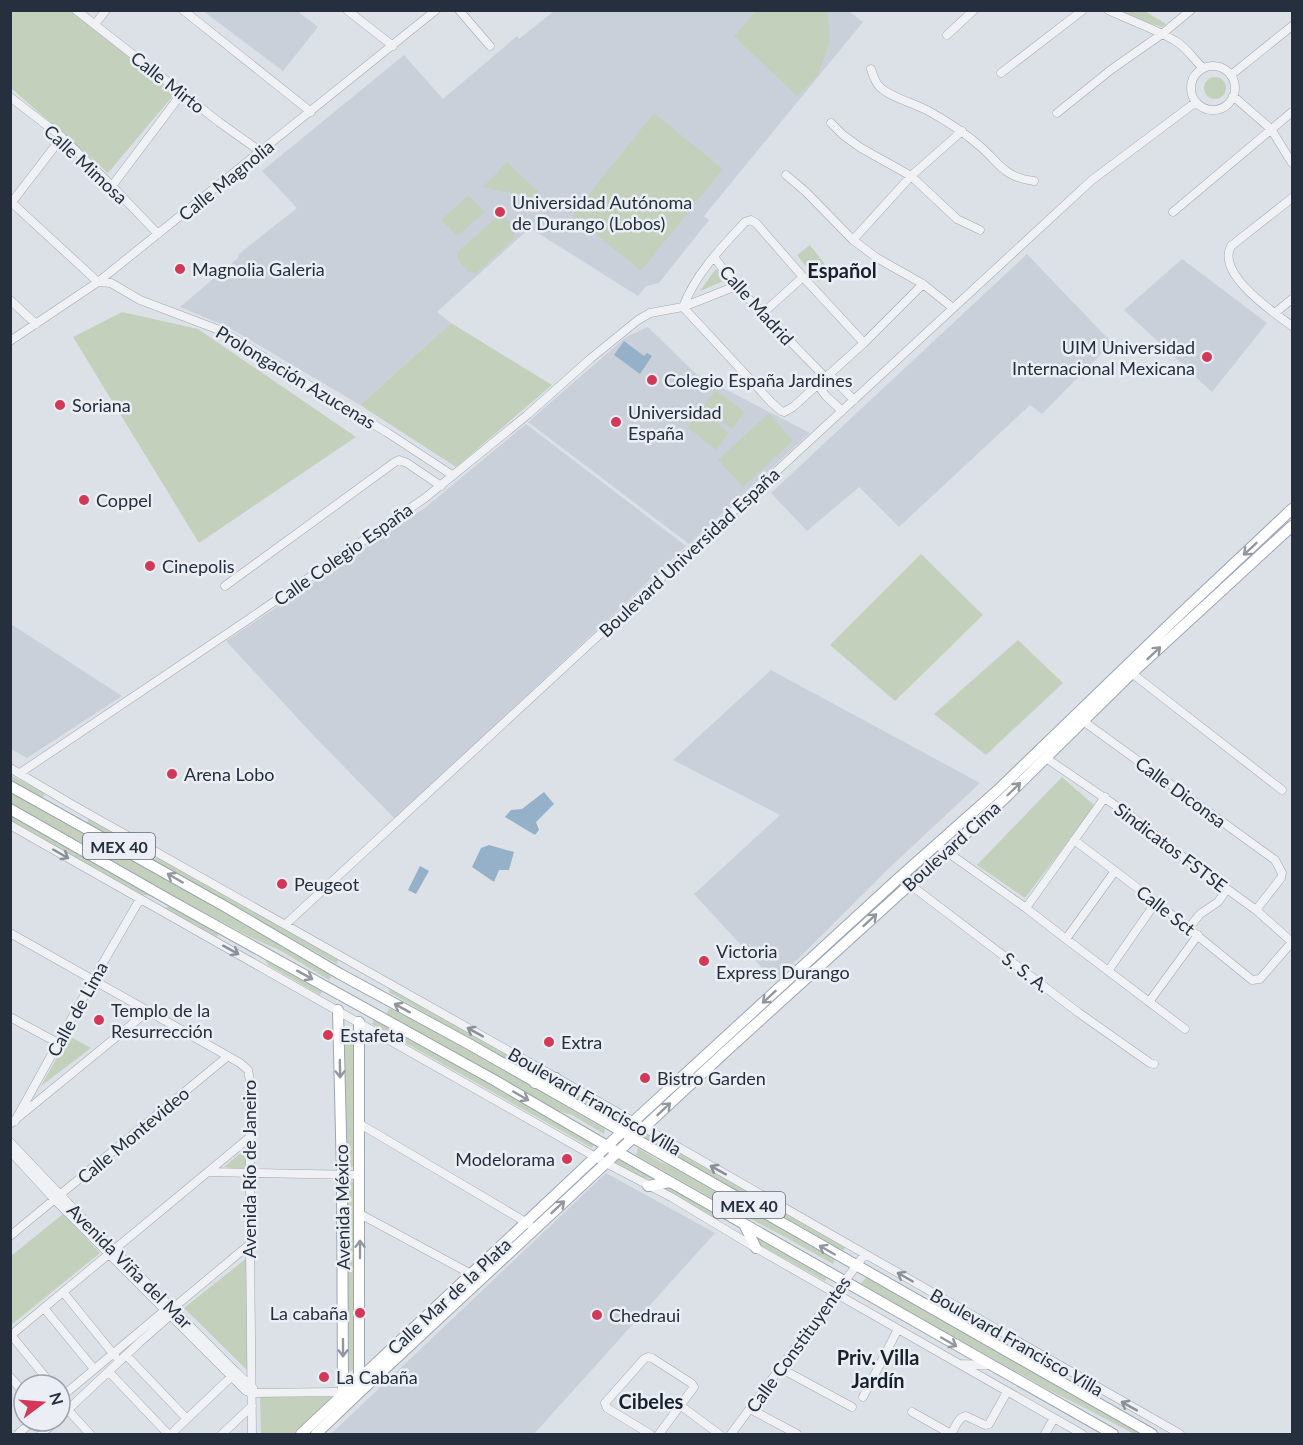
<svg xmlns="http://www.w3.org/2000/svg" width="1303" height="1445" font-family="Lato,sans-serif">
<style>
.built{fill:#cad0d9}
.green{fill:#c3d1bc}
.water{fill:#95b0c9}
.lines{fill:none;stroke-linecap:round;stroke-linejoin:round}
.minor-casing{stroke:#a1a8b1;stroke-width:9}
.major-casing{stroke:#9ba5b3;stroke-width:12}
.minor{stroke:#eff1f5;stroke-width:8}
.major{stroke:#fff;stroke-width:10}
.oneway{stroke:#92979e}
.oneway2{stroke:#8a9099}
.poi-dot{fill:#d33957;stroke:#ebeff5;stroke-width:2}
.labels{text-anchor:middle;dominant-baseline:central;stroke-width:5;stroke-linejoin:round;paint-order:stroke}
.shield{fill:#ebeff5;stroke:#606974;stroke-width:1.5}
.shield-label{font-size:16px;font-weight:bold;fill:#252f3d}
.street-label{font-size:18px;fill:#252f3d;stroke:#ebeff5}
.poi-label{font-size:18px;fill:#252f3d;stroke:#ebeff5;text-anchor:start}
.neighbourhood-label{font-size:20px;font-weight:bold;fill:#18202e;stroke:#ebeff5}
</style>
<rect width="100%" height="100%" fill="#dce1e7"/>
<path class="built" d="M847,10L863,22L704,216L709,220L659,283L646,286L638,296L530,228L437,312L451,323L360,405L228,327L180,307L238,258L239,254L297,208L262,171L404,55L443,99L517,36L519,39L554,11Z
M203,11H297L318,27L283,71Z
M1027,254L1112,343L1042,414L1030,405L899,527L859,487L807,531L771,493Z
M1182,259L1267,323L1212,392L1124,310Z
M648,327L696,374L810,433L689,544L528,422L626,337Z
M526,424L686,546L395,819L314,736L226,641L426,507Z
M11,624L122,696L27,758L11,749Z
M771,670L980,783L884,873L775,982L694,894L780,815L673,760Z
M606,1173L715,1233L534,1434H331Z"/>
<path class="green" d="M73,10L177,91L108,173L11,88L10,12L12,11Z
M757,10L828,11L830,41L818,75L797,96L734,36Z
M1117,11H1145L1166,24L1162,27L1130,17Z
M1204 88a11 11 0 1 1 22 0a11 11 0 1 1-22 0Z
M654,113L723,169L641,271L572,215Z
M507,162L540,193L541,199L535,206L530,204L517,195L483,187Z
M468,195L485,212L457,236L441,220Z
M506,217L515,229L514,239L476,273L468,272L457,259V252L496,218Z
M810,245L831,272L818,282L797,255Z
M716,269L726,280L700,291Z
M122,312L198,329L356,437L199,543L73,337Z
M451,323L552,385L456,467L360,405Z
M715,390L745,412L732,429L702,407Z
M700,410L729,433L716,450L687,427Z
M769,413L793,441L743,487L718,460Z
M921,554L983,615L895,701L830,645Z
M1018,640L1063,683L986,755L934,714Z
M10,775L45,793L43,798L11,780Z
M1062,777L1095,806L1025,898L977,865Z
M11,791L333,972L329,980L281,951L250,937L174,896L11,803Z
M11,814L156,896L143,895L11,822Z
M89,818L129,841L126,845L87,823Z
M160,858L339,956L337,964L150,859Z
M171,906L219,933L217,937L164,908Z
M262,954L323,990L320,995L268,965Z
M390,988L546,1076L530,1074L389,992Z
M389,1008L448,1038L605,1129L604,1134L572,1115L558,1111L531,1098L386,1016Z
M374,1018L594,1143L592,1148L372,1024Z
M69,1036L91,1048L41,1086Z
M349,1037L355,1042L354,1167H350L346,1164L343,1043Z
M547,1084L561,1085L618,1117L616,1123Z
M646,1133L846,1246L843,1251L643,1137Z
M249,1146V1170L224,1167Z
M638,1148L661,1162L682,1170L836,1254L833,1264L785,1237L718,1202L636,1155Z
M619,1158L655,1178L643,1179L614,1162Z
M351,1181L356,1184L354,1369L350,1371H347V1186L348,1182Z
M668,1186L721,1215L717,1221L658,1187Z
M63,1214L100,1253L11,1325V1256Z
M754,1233L827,1275L825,1281L758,1244Z
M248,1257V1371L184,1308Z
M866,1277L939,1317L1142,1434H1134L1081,1406L1049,1390L861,1284Z
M260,1397H332L293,1434H261Z"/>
<path class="water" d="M624,341L644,356L647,353L652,356L640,374L614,355Z
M544,792L554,804L536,822L539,830L535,835L505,817L511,810L522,809Z
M489,845L514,852L509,870H499L494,882L472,867L481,848Z
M420,866L429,871L416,894L408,890Z"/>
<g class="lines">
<g class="minor-casing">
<path id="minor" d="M76,10L219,122L261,152
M183,10L311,112
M347,10L393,46
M459,10L490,46
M1108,10C1129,20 1158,30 1177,42C1188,49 1194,60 1203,68
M95,24L106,10
M947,35L974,10
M1191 88a22 22 0 1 1 44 0a22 22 0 1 1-44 0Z
M871,69C873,75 875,82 879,86C890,98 918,104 932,113C950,123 966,134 981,147C1001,165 1004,177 1034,181
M1001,73L1083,10
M1231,75L1292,26
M1233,96L1271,129L1292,163
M10,97L62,137L112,186L158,234
M1057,113L1112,69L1162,34L1191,10
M831,123L843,135L861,148L911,176L957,219L980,230
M786,175L806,192L853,240L877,258L923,284L953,308
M112,186L182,93
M1292,198L1231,246C1216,274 1273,312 1292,326
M10,201L98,282
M12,202L62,137
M1173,212L1292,112
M853,240L911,176L962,131
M714,257L736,286L826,378
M98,282L111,283L140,300L222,331L318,391L388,433L452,475
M10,300L36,324
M1275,313L1292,299
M762,314L803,277
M10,341L98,282L436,10
M864,343L803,277L756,223L751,220L745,222C721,248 696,273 683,307L771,402L781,411L784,412L793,407L864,343L923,284
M829,374L854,400
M818,385L826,396L842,411
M225,586L395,462L399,460L407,463L441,486
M1129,671L1282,790
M1079,718L1275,860L1282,873L1281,878L1256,910
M1046,758L1131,816L1180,855L1256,910L1292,942
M10,768L71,804L601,1103L1180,1434
M20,773L246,621L425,498L526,416L590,359L638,320L650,313L683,307L736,286
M10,825L606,1163L671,1197L756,1248L1082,1434
M1074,840L1156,902L1252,980L1260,979L1292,942
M936,844L1026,908L1066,939L1185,1029
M900,877L1079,1013L1150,1063L1154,1064
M1026,908L1105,797
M286,924L1092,180L1196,102
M1189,928L1200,914L1218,902L1227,889
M10,933L240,1063L248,1070L250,1081V1244L252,1434
M1066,939L1115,871
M1108,971L1156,902
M1149,1002L1198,935
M10,1017L58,1043
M15,1121L93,980L140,899
M10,1124L148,1011
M360,1124L529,1224
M10,1142L88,1224L236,1372L253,1388
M10,1151L55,1200L246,1391L252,1393L336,1392L344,1394
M208,1172L360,1175
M360,1214L471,1274
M10,1236L228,1056
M63,1292L115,1356
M44,1308L94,1369
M11,1335L52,1385
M10,1336L250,1137
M126,1355L187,1419
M960,1364L990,1365
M780,1368L852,1407
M109,1372L168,1434
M10,1377L24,1393
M863,1397L898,1329
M60,1398L170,1306L178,1304L250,1244
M681,1406L719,1434
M750,1409L797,1434
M68,1410L90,1434
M912,1412L951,1434
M60,1417L140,1342L173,1313
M18,1434L33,1421
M41,1434L56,1421
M171,1434L231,1377
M222,1434L252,1406
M650,1434L607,1408L605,1403L644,1359L648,1357L652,1358L691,1383L694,1387L659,1434
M731,1434L865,1254
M951,1434C955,1428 958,1417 966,1416L985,1425L989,1424L1007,1392
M1045,1434L1054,1418"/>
</g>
<g class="major-casing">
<path id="major" d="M10,786L226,907L340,974L469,1044L1152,1434
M10,809L173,902L494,1080L607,1146L1113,1434
M338,1010L342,1175L343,1389L347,1399
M535,1083L556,1078
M648,1186L670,1182
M744,1224L756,1248
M359,1382V1022
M301,1434L622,1132L900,877L998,790L1175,619L1292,509
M316,1434L361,1391L724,1053L1005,798L1132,673L1292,526"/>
</g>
<use href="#minor" class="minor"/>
<use href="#major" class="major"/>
</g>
<defs><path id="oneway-shaft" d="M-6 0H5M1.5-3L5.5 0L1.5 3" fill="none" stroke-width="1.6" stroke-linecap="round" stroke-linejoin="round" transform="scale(1.5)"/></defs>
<g class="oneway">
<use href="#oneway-shaft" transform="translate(1250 549) rotate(137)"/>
<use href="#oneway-shaft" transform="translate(1154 653) rotate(-43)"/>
<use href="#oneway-shaft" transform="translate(1014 789) rotate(-44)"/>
<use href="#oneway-shaft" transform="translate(175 878) rotate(-150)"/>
<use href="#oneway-shaft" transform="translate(870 920) rotate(-42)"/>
<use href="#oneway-shaft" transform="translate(305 975) rotate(29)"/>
<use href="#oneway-shaft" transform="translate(769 997) rotate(137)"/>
<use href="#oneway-shaft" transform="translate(402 1008) rotate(-151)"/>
<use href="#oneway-shaft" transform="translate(340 1069) rotate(89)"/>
<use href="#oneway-shaft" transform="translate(521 1096) rotate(30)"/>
<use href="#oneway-shaft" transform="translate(664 1109) rotate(-43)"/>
<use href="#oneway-shaft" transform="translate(558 1207) rotate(-43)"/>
<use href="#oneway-shaft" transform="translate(360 1249) rotate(-90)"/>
<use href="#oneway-shaft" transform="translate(827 1250) rotate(-150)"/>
<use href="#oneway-shaft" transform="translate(949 1342) rotate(30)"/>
<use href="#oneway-shaft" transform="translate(343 1348) rotate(90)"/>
</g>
<g class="oneway2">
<use href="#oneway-shaft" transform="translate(61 854) rotate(30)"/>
<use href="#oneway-shaft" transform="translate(231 950) rotate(29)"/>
<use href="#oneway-shaft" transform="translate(475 1032) rotate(-151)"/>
<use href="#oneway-shaft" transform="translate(718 1170) rotate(-151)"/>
<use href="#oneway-shaft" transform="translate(905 1277) rotate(-150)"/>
<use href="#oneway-shaft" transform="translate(1129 1406) rotate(-151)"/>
</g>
<g class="poi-dot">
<circle cx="500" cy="212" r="6"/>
<circle cx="180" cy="269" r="6"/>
<circle cx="1207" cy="357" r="6"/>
<circle cx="652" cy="380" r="6"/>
<circle cx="60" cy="405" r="6"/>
<circle cx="616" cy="422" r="6"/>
<circle cx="84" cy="500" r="6"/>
<circle cx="150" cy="566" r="6"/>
<circle cx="172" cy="774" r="6"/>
<circle cx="282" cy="884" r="6"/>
<circle cx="704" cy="961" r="6"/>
<circle cx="99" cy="1020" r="6"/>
<circle cx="328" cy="1035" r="6"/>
<circle cx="549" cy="1042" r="6"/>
<circle cx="645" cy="1078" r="6"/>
<circle cx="567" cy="1159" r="6"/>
<circle cx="360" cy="1313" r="6"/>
<circle cx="597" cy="1315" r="6"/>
<circle cx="324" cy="1377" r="6"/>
</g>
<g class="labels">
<g class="shield">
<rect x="83" y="833" width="72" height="26" rx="4.5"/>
<rect x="713" y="1192" width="72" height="26" rx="4.5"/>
</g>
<g class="shield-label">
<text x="119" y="846">MEX 40</text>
<text x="749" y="1205">MEX 40</text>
</g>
<g class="street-label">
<text transform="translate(168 82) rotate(38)">Calle Mirto</text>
<text transform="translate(86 164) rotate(43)">Calle Mimosa</text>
<text transform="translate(226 180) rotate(-39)">Calle Magnolia</text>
<text transform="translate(757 305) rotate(48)">Calle Madrid</text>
<text transform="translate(296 377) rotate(31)">Prolongación Azucenas</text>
<text transform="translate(689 552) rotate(-43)">Boulevard Universidad España</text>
<text transform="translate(343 554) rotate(-35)">Calle Colegio España</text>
<text transform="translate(1181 792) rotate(36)">Calle Diconsa</text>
<text transform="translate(951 846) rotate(-42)">Boulevard Cima</text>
<text transform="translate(1171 847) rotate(37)">Sindicatos FSTSE</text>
<text transform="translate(1166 910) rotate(38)">Calle Sct</text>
<text transform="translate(1026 972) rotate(37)">S. S. A.</text>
<text transform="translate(77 1009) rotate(-61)">Calle de Lima</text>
<text transform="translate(595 1101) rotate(30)">Boulevard Francisco Villa</text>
<text transform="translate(133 1135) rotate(-40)">Calle Montevideo</text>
<text transform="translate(249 1169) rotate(-90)">Avenida Río de Janeiro</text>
<text transform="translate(342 1207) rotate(-91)">Avenida México</text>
<text transform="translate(130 1266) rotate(45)">Avenida Viña del Mar</text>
<text transform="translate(449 1296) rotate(-43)">Calle Mar de la Plata</text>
<text transform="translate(1017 1342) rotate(30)">Boulevard Francisco Villa</text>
<text transform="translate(798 1344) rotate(-54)">Calle Constituyentes</text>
</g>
<g class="poi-label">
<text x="512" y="202">Universidad Autónoma<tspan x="512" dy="21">de Durango (Lobos)</tspan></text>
<text x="192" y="269">Magnolia Galeria</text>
<text x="1195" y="347" text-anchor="end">UIM Universidad<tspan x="1195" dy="21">Internacional Mexicana</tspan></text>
<text x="664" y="380">Colegio España Jardines</text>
<text x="72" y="405">Soriana</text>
<text x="628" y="412">Universidad<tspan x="628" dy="21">España</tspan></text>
<text x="96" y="500">Coppel</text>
<text x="162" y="566">Cinepolis</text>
<text x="184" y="774">Arena Lobo</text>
<text x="294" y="884">Peugeot</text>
<text x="716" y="951">Victoria<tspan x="716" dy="21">Express Durango</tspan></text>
<text x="111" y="1010">Templo de la<tspan x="111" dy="21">Resurrección</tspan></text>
<text x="340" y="1035">Estafeta</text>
<text x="561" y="1042">Extra</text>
<text x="657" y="1078">Bistro Garden</text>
<text x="555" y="1159" text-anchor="end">Modelorama</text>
<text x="348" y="1313" text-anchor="end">La cabaña</text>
<text x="609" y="1315">Chedraui</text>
<text x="336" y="1377">La Cabaña</text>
</g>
<g class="neighbourhood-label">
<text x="842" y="270">Español</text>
<text x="878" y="1357">Priv. Villa<tspan x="878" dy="23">Jardín</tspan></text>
<text x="651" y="1401">Cibeles</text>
</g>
</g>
<rect width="1303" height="1445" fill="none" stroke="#252f3d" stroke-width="24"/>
<g transform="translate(42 1403) rotate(74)"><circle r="28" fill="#ebeff5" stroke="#9ca2ab" stroke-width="1.5"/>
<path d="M0-4.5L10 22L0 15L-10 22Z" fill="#d33957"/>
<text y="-9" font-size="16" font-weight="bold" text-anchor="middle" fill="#252f3d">N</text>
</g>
</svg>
